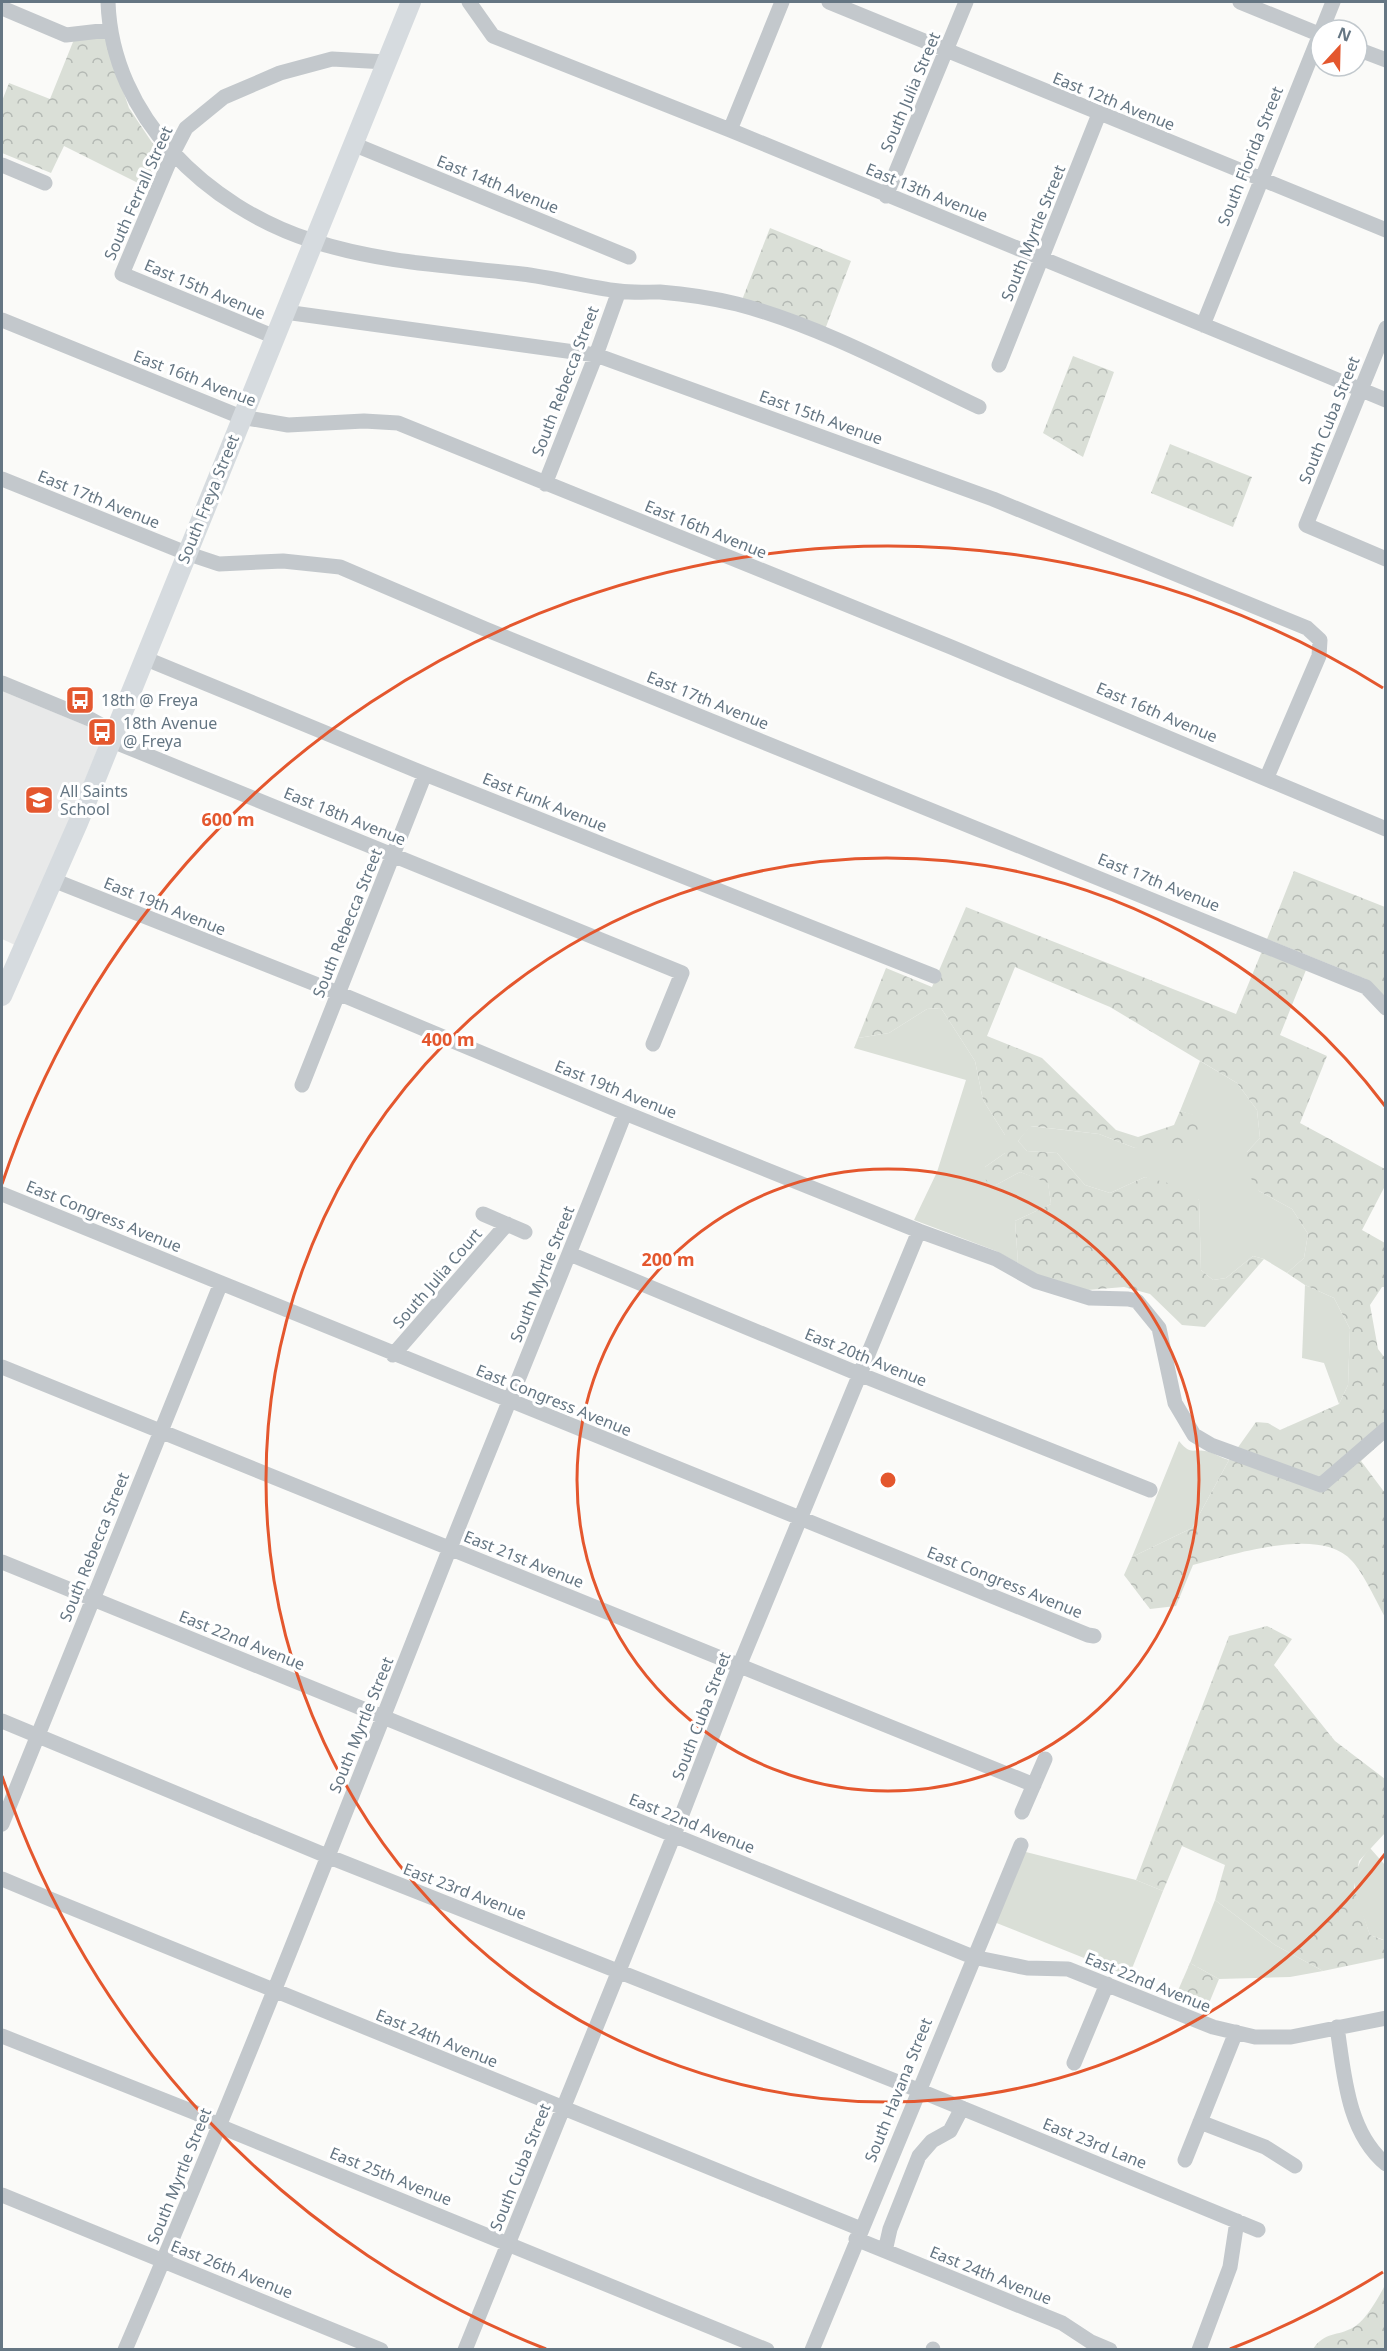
<svg xmlns="http://www.w3.org/2000/svg" width="1387" height="2351" font-family="'Noto Sans',sans-serif">
<style>
.built{fill:#e8e9e9}
.green{fill:#dadfd7}
.forest{fill:url(#forest-crowns)}
.lines{fill:none;stroke-linecap:round;stroke-linejoin:round}
.minor{stroke:#c3c8cc;stroke-width:15}
.major{stroke:#d6dbdf;stroke-width:20}
.ring{fill:none;stroke:#e4572e;stroke-width:3}
.labels{text-anchor:middle;dominant-baseline:central;stroke-width:6;stroke-linejoin:round;paint-order:stroke}
.street-label{font-size:16px;fill:#657683;stroke:#fff}
.poi-label{font-size:16px;fill:#657683;stroke:#fff;text-anchor:start}
.centre{fill:#e4572e;stroke:#fff;stroke-width:3}
.ring-label{font-size:18px;text-anchor:middle;font-weight:bold;fill:#e4572e;stroke:#fff;stroke-width:6;stroke-linejoin:round;paint-order:stroke}
</style>
<defs>
<pattern id="forest-crowns" width="20" height="18" patternUnits="userSpaceOnUse" patternTransform="scale(1.5)"><rect width="20" height="18" fill="#dadfd7"/><path d="M2 6a3 3 0 1 1 6 0M12 15a3 3 0 1 1 6 0" fill="none" stroke="#b4b9b4"/></pattern>
</defs>
<rect width="100%" height="100%" fill="#fafaf8"/>
<path class="built" d="M2,691L104,733L50,867L15,945L2,939Z"/>
<path class="green" d="M941,1008L975,1061L983,1100L1005,1135V1153L985,1167L996,1185L1020,1172L1048,1182L1051,1204L1015,1221L1018,1263L996,1251L914,1220L937,1172L966,1080L854,1048L858,1038L889,1033L927,1009Z
M1200,1061L1237,1083L1257,1110L1260,1138L1247,1152L1259,1191L1292,1209L1308,1234L1304,1258L1287,1273L1264,1259L1253,1256L1226,1278L1213,1280L1201,1270L1199,1200L1145,1177L1110,1193L1085,1185L1057,1153L1027,1151L1018,1141L1030,1126L1099,1134L1135,1148L1199,1117L1180,1111Z
M1305,1285L1334,1298L1350,1329L1348,1385L1339,1404L1324,1363L1302,1358Z
M1179,1441C1191,1455 1190,1449 1205,1451C1213,1452 1221,1458 1229,1460L1192,1528L1132,1557Z
M1370,1848L1385,1865L1386,1938L1384,1940L1370,1935C1358,1900 1343,1879 1370,1848Z
M1022,1851L1136,1880L1163,1891L1129,1976L994,1922Z
M1215,1900L1275,1945L1323,1971L1290,1977L1219,1979L1190,1963Z"/>
<path class="forest" d="M104,35L129,108L159,153L146,187L64,146L51,173L2,153V101L9,83L50,99L75,37Z
M770,228L851,261L824,332L742,300Z
M1073,356L1114,372L1083,457L1043,433Z
M1170,444L1252,477L1233,527L1151,493Z
M1294,871L1385,907V1000L1366,979L1267,939Z
M966,907L1236,1014L1262,951L1306,970L1280,1035L1327,1056L1300,1123L1385,1169V1186L1362,1230L1385,1243V1287H1382L1370,1305L1378,1349L1385,1358V1439L1361,1461L1385,1493V1617C1376,1601 1364,1574 1352,1561C1321,1525 1232,1555 1193,1565L1176,1606L1150,1609L1124,1575L1132,1557L1192,1528L1229,1460L1256,1422L1268,1423L1280,1430L1339,1404L1348,1385L1350,1329L1334,1298L1305,1285L1287,1273L1304,1258L1308,1234L1292,1209L1259,1191L1247,1172V1152L1260,1138L1257,1110L1237,1083L1110,1007L1015,967L987,1036L1042,1058L1116,1130L1138,1137L1174,1125L1180,1111L1199,1116L1202,1133L1189,1143L1135,1148L1099,1134L1031,1126L1018,1141L1027,1151L1057,1153L1085,1185L1110,1193L1145,1177L1183,1187L1199,1200L1201,1270L1213,1280L1226,1278L1253,1256L1264,1259L1205,1327L1182,1325L1150,1294L1124,1287L1088,1290L1050,1282L1018,1263L1015,1221L1051,1204L1048,1183L1020,1172L996,1185L986,1181L985,1167L1005,1153V1135L983,1100L975,1061L941,1008L927,1009L889,1033L858,1038L886,968L932,987Z
M1267,1626L1292,1639L1274,1665L1335,1741L1385,1779V1833L1359,1861L1354,1888L1370,1935L1383,1940L1385,1938V1958L1323,1971L1275,1945L1215,1900L1225,1865L1182,1846L1163,1891L1136,1880L1229,1636Z
M1190,1963L1219,1979L1207,2008L1176,1995Z
M1385,2285V2349H1313C1325,2331 1337,2337 1354,2327C1366,2320 1379,2297 1385,2285Z"/>
<g class="lines">
<path class="minor" d="M108,2C112,117 207,207 313,241C380,263 452,266 522,274C555,278 586,287 619,291C632,293 646,292 660,292C685,294 712,298 737,304C818,325 903,371 979,407
M469,2L493,36L730,130L1386,400
M829,2L1386,230
M1240,2L1321,35
M2,8L66,35L109,30
M1357,49L1386,60
M730,130L782,2
M353,144L629,257
M2,165L45,183
M886,196L966,2
M285,312L596,355L993,499L1307,628L1320,640L1319,656L1267,777
M2,320L241,417L288,425L364,421L398,423L951,647L1386,829
M1203,325L1333,2
M1386,328L1306,525L1386,559
M275,337L122,274L173,153L186,128L224,97L280,73L332,59L386,62
M999,365L1099,114
M2,479L186,553L219,564L283,561L340,567L485,629L1366,987L1386,1008
M545,484L596,355L619,291
M144,658L425,774L934,976
M2,683L92,720L103,726L110,740L682,973L653,1044
M53,880L338,993L625,1113L919,1231L996,1259L1035,1281L1090,1298L1128,1299L1137,1301L1159,1328L1175,1403L1194,1435L1211,1445L1321,1485L1386,1429
M302,1085L425,774
M2,1194L1088,1635L1094,1636
M483,1214L525,1232
M570,1254L859,1374L1150,1490
M393,1355L507,1224
M2,1367L1034,1785
M2,1562L973,1957L1027,1968L1068,1969L1213,2027L1255,2037H1291L1386,2018
M2,1721L327,1856L918,2090L1258,2230
M1022,1812L1045,1759
M2,1824L221,1283
M2,1879C287,1998 574,2112 861,2229
M1337,2027C1344,2073 1347,2132 1386,2164
M2,2036L196,2113L219,2126L767,2350
M1074,2063L1107,1984
M1200,2122L1265,2147L1295,2166
M1185,2160L1236,2032
M2,2195L381,2350
M856,2239L1062,2323L1091,2342L1110,2350
M885,2251L890,2229L919,2156L932,2141L950,2131L962,2108
M125,2350C239,2085 344,1816 450,1548C508,1403 568,1259 625,1113
M465,2350L674,1835L740,1664L919,1231
M812,2350L1021,1845
M933,2350V2349
M1199,2350L1230,2267L1237,2221"/>
<path class="major" d="M2,996L78,823L411,2"/>
</g>
<g class="ring">
<circle cx="888" cy="1480" r="311"/>
<path d="M1385 1854A622 622 0 1 1 1385 1106"/>
<path d="M1383 2272A934 934 0 0 1 1230 2349M546 2349A934 934 0 0 1 2 1776M2 1184A934 934 0 0 1 1383 688"/>
</g>
<defs>
<g id="bus-square" transform="scale(1.5)"><rect x="-9" y="-9" width="18" height="18" rx="4" fill="#e4572e" stroke="#fff"/><path d="M-5-6H5V4H4V6H2V4H-2V6H-4V4H-5ZM-3.5-4V0h7V-4ZM-3.5 1.2v1.5H-2V1.2ZM2 1.2v1.5H3.5V1.2Z" fill="#fff"/></g>
<g id="school-square" transform="scale(1.5)"><rect x="-9" y="-9" width="18" height="18" rx="4" fill="#e4572e" stroke="#fff"/><path d="M0-5L7-2L0 1L-7-2ZM-4 1L0 2.5L4 1V4Q0 6-4 4Z" fill="#fff"/></g>
</defs>
<g fill-rule="evenodd">
<use href="#bus-square" x="80" y="700"/>
<use href="#bus-square" x="102" y="732"/>
<use href="#school-square" x="39" y="800"/>
</g>
<g class="labels">
<g class="street-label">
<text transform="translate(910 92) rotate(-67)">South Julia Street</text>
<text transform="translate(1114 101) rotate(22)">East 12th Avenue</text>
<text transform="translate(1250 156) rotate(-68)">South Florida Street</text>
<text transform="translate(498 184) rotate(22)">East 14th Avenue</text>
<text transform="translate(927 192) rotate(22)">East 13th Avenue</text>
<text transform="translate(138 193) rotate(-66)">South Ferrall Street</text>
<text transform="translate(1033 233) rotate(-68)">South Myrtle Street</text>
<text transform="translate(205 289) rotate(23)">East 15th Avenue</text>
<text transform="translate(195 378) rotate(21)">East 16th Avenue</text>
<text transform="translate(565 381) rotate(-69)">South Rebecca Street</text>
<text transform="translate(821 417) rotate(20)">East 15th Avenue</text>
<text transform="translate(1329 420) rotate(-68)">South Cuba Street</text>
<text transform="translate(99 499) rotate(22)">East 17th Avenue</text>
<text transform="translate(208 499) rotate(-68)">South Freya Street</text>
<text transform="translate(706 529) rotate(22)">East 16th Avenue</text>
<text transform="translate(708 700) rotate(22)">East 17th Avenue</text>
<text transform="translate(1157 712) rotate(23)">East 16th Avenue</text>
<text transform="translate(545 802) rotate(22)">East Funk Avenue</text>
<text transform="translate(345 816) rotate(22)">East 18th Avenue</text>
<text transform="translate(1159 882) rotate(22)">East 17th Avenue</text>
<text transform="translate(165 906) rotate(22)">East 19th Avenue</text>
<text transform="translate(347 923) rotate(-68)">South Rebecca Street</text>
<text transform="translate(616 1089) rotate(22)">East 19th Avenue</text>
<text transform="translate(104 1216) rotate(22)">East Congress Avenue</text>
<text transform="translate(542 1274) rotate(-68)">South Myrtle Street</text>
<text transform="translate(437 1278) rotate(-49)">South Julia Court</text>
<text transform="translate(866 1357) rotate(22)">East 20th Avenue</text>
<text transform="translate(554 1400) rotate(22)">East Congress Avenue</text>
<text transform="translate(94 1547) rotate(-68)">South Rebecca Street</text>
<text transform="translate(524 1559) rotate(22)">East 21st Avenue</text>
<text transform="translate(1005 1582) rotate(22)">East Congress Avenue</text>
<text transform="translate(242 1640) rotate(22)">East 22nd Avenue</text>
<text transform="translate(701 1716) rotate(-69)">South Cuba Street</text>
<text transform="translate(361 1725) rotate(-68)">South Myrtle Street</text>
<text transform="translate(692 1823) rotate(22)">East 22nd Avenue</text>
<text transform="translate(465 1891) rotate(21)">East 23rd Avenue</text>
<text transform="translate(1148 1982) rotate(22)">East 22nd Avenue</text>
<text transform="translate(437 2038) rotate(22)">East 24th Avenue</text>
<text transform="translate(898 2090) rotate(-68)">South Havana Street</text>
<text transform="translate(1095 2143) rotate(22)">East 23rd Lane</text>
<text transform="translate(520 2167) rotate(-68)">South Cuba Street</text>
<text transform="translate(179 2176) rotate(-68)">South Myrtle Street</text>
<text transform="translate(391 2176) rotate(22)">East 25th Avenue</text>
<text transform="translate(232 2269) rotate(22)">East 26th Avenue</text>
<text transform="translate(991 2275) rotate(22)">East 24th Avenue</text>
</g>
<g class="poi-label">
<text x="101" y="700">18th @ Freya</text>
<text x="123" y="723">18th Avenue<tspan x="123" dy="18">@ Freya</tspan></text>
<text x="60" y="791">All Saints<tspan x="60" dy="18">School</tspan></text>
</g>
</g>
<circle cx="888" cy="1480" r="9" class="centre"/>
<g class="ring-label">
<text x="228" y="826">600 m</text>
<text x="448" y="1046">400 m</text>
<text x="668" y="1266">200 m</text>
</g>
<rect width="1387" height="2351" fill="none" stroke="#657683" stroke-width="6"/>
<g transform="translate(1339 48) rotate(22)"><circle r="28" fill="#ffffff" stroke="#c1c8cd" stroke-width="1.5"/>
<path d="M0-4.5L10 22L0 15L-10 22Z" fill="#e4572e"/>
<text y="-9" font-size="16" font-weight="bold" text-anchor="middle" fill="#657683">N</text>
</g>
</svg>
